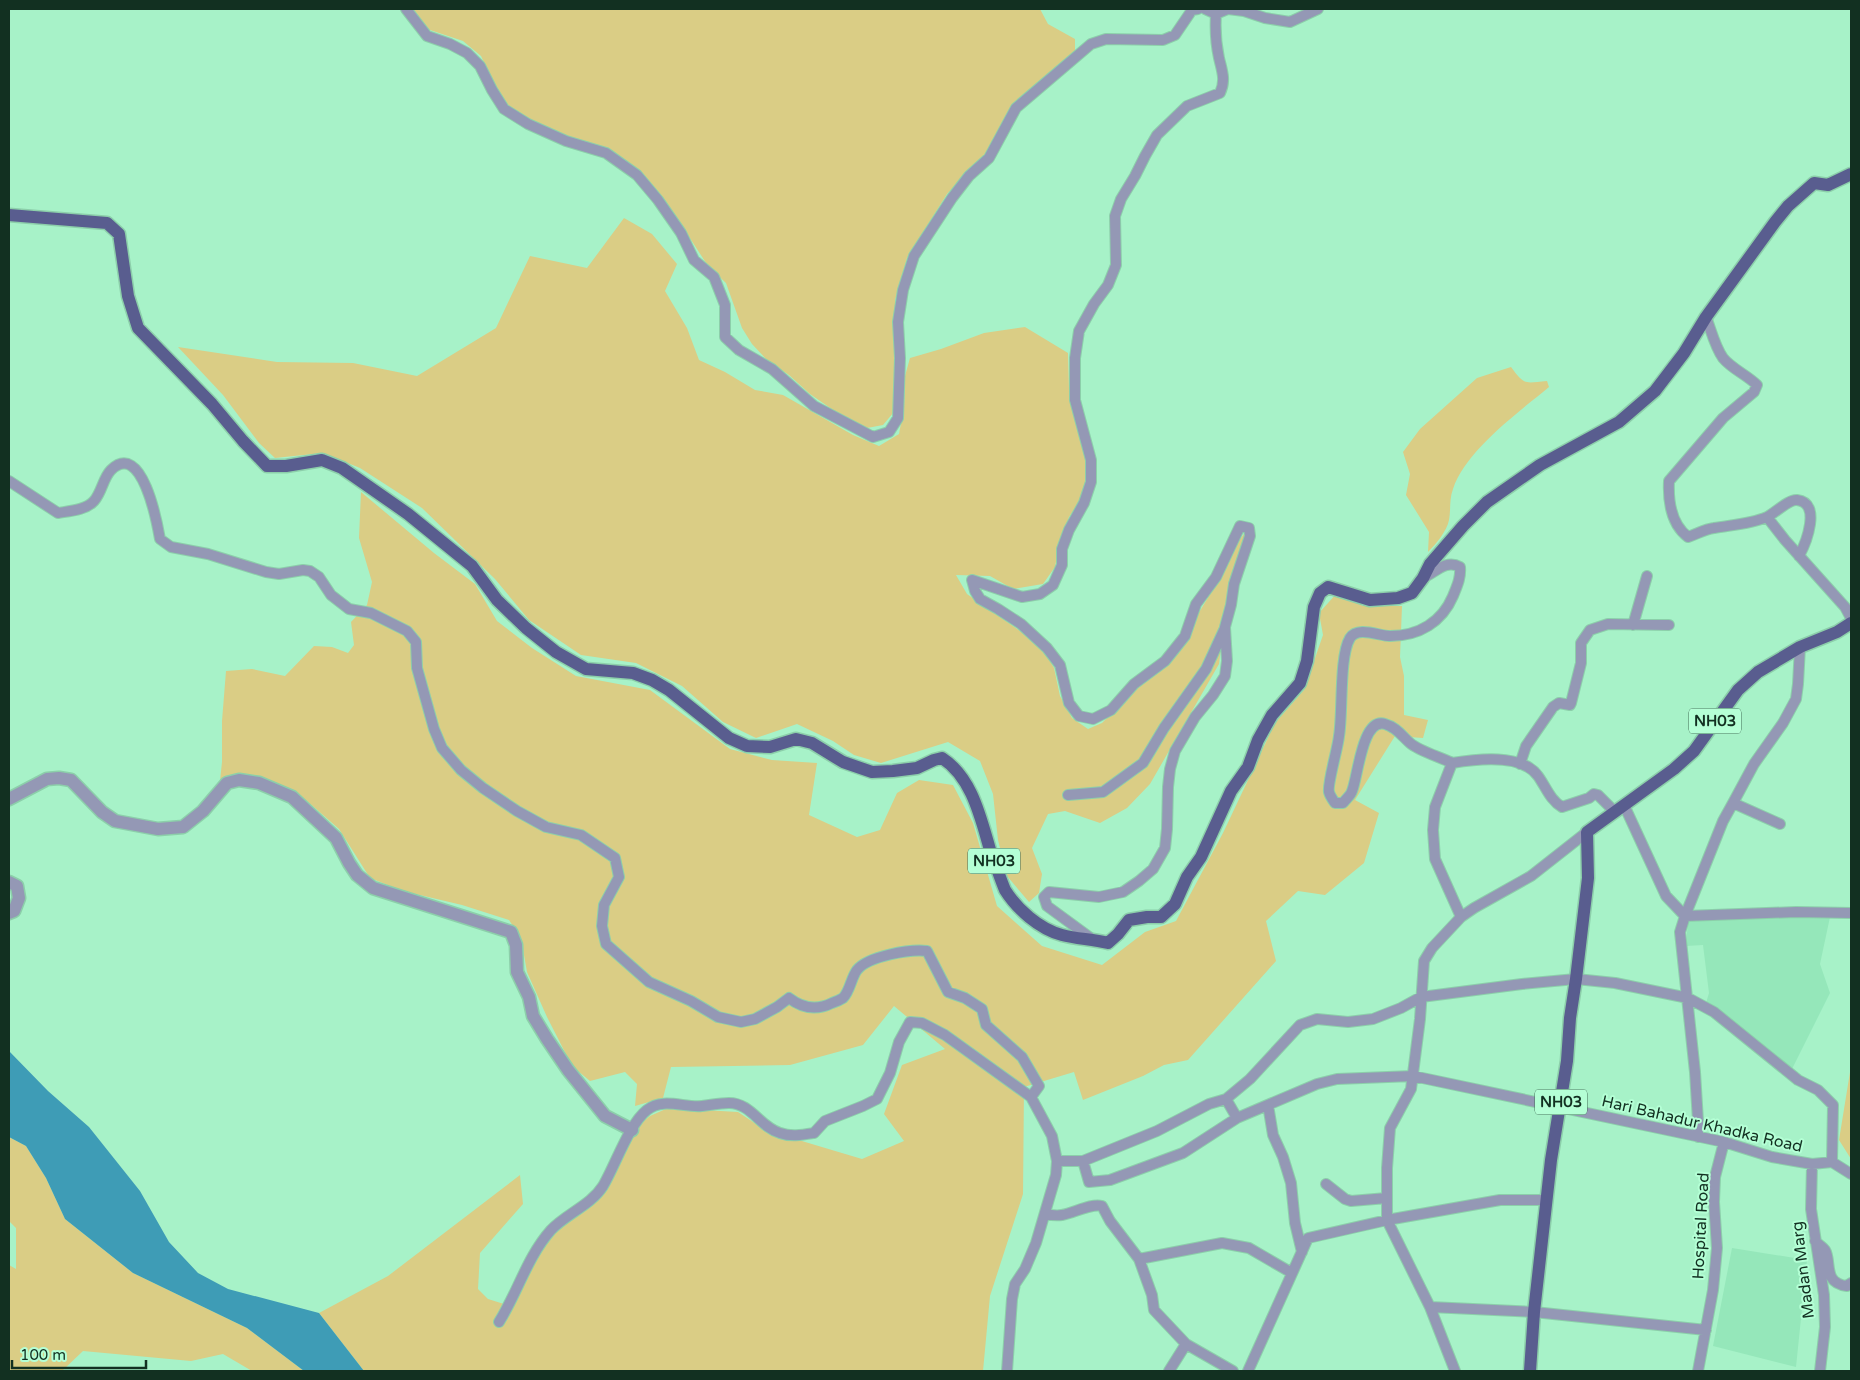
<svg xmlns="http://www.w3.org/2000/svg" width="1860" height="1380" font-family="'Varela Round',sans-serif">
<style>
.built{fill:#95e7ba}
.green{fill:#dacd85}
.water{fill:#3e9cb6}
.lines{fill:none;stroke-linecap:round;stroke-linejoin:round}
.minor-casing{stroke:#8ccfaa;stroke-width:12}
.tertiary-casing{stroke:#8ccfaa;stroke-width:15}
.primary-casing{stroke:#8ccfaa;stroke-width:15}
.minor{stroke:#9498b5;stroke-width:10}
.tertiary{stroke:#9498b5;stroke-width:12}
.primary{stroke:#595d8f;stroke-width:12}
.labels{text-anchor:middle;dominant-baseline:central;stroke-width:4;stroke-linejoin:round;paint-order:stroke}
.shield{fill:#b4ffd5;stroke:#436e57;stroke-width:1}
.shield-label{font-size:15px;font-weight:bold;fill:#123021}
.street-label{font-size:16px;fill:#123021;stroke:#b4ffd5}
</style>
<rect width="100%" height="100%" fill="#a7f2c8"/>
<path class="built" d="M1830,917L1820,964L1830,993L1792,1069L1706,1003L1709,993L1703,945L1686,946L1688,920Z
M1732,1248L1807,1260L1796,1367L1713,1346Z"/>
<path class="green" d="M412,9H1040L1048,24L1075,39V54L1021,96L1002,123L985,155L947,194L907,258L895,300L894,412L883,425L867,428L836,412L810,394L789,375L768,361L752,344L742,328L726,283L708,266L673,212L652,185L630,164L524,117L504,104L481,56L463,41L427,29Z
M624,218L652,234L677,264L665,291L687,328L699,360L725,372L755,390L783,395L853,435L879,446L899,434L904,407L905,376L910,358L941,349L984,333L1025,327L1068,353L1069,389L1078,429L1087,459V479L1082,498L1069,517L1059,546L1055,567L1043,584L1013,589L990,576L956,575L967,594L1023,633L1046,654L1054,668L1060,696L1072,718L1088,729L1102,723L1122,703L1195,619L1215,586L1236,544L1244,534V542L1227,600L1219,664L1150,784L1127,808L1100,823L1065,811L1048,814L1032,848L1042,874L1039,893L1029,902L1007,876L998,840L993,794L980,761L948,742L881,763L854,755L833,741L797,724L756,738L723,722L682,686L636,663L581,655L529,620L495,579L422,508L360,468L323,453L275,458L259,443L223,395L178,347L277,362L353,363L417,376L496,328L530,256L587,268Z
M1511,367C1525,386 1525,383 1547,381L1549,387C1519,412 1465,451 1453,489C1449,499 1451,510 1449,520C1447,531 1436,544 1428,552L1429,532L1406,495L1410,474L1403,452L1420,429L1477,378Z
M361,492L434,553L475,584L497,621L532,648L576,676L650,690L730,749L772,760L817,763L809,815L857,837L880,830L897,793L919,780L953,785L973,823L997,906L1042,946L1102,965L1145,932L1176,921L1223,833L1275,723L1304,690L1323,635L1319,613L1337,593L1363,606H1402L1400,657L1404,676V715L1428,720L1423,738L1395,736L1355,800L1379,813L1364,863L1325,895L1298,891L1266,921L1276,961L1188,1060L1164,1065L1143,1076L1083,1100L1074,1072L1024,1087L1023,1194L990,1296L983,1371H364L319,1313L388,1276L520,1175L523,1204L480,1253L478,1289L488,1299L504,1304L530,1256L598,1190L623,1138L650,1116L668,1108L738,1112L765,1130L862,1159L904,1141L884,1114L902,1065L945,1049L894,1006L863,1045L790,1065L671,1067L663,1098L635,1106L637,1084L625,1072L590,1081L572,1066L547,1017L527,972L521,938L509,920L462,905L403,891L370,878L339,829L307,801L260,777L239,775L220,781L222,762V721L226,671L252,669L285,676L314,646L332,647L348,653L354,645L351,622L367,605L372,582L359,538Z
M1851,1066V1159L1839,1140Z
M9,1137L26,1146L46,1178L65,1219L133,1273L247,1328L304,1371H252L223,1354L191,1361L83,1351L62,1371H9V1265L16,1269V1228L9,1221Z"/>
<path class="water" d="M9,1051L48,1091L89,1127L140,1191L169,1242L198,1273L228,1289L319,1313L364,1371H304L247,1328L133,1273L65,1219L46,1178L26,1146L9,1137Z"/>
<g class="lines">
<g class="minor-casing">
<path id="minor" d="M406,9L427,36L450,44L467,53L480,66L492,90L504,109L528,124L566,141L606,153L637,175L658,200L681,233L694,260L714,277L725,305V337L739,350L772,369L814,406L873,437L889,432L898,418L900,358L898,322L903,290L914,256L952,198L969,176L989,158L1016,108L1091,44L1106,39L1163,40L1175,35L1192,10L1198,9
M1216,14L1228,9L1244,11L1265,18L1290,22L1318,9
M1706,317C1711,330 1715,347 1723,358C1732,369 1747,375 1757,385L1754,392L1723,418L1669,481C1668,501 1671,524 1688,537C1697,534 1705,529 1714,528C1731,525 1751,524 1767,517C1775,513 1789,499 1797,500C1822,503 1806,543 1799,556
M9,481L58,513C70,511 86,510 94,501C102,492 103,478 111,470C142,440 157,522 160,539L171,547L208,554L266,572L279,574L303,570L310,571L319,577L331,595L349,609L371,613L407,631L416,642L417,668L434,729L442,748L461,770L483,788L517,811L546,827L581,835L615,858L619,877L604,905L602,926L606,944L649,982L691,1001L718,1017L741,1022L755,1019L777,1007L789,998C802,1008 816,1011 832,1003C835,1002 840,1000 843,998C850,991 851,978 857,970C868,956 910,949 927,951L948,992L965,998L982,1009L986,1025L1022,1057L1039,1086L1031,1097
M1767,517L1785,540L1845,607L1851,618
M1423,578C1436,572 1446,559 1460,567C1461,578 1457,586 1453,596C1442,622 1419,636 1390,636C1379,636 1358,626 1350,638C1339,656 1343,714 1339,736C1338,748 1327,784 1329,792C1330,796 1333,800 1335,803H1343C1346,799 1351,795 1352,791C1358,777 1362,717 1385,724C1396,727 1402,736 1410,743C1419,751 1440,757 1452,763L1435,807L1433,830L1435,859L1461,917
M1633,625L1647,576
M1452,763C1476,759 1522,753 1538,776C1546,787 1550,800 1562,807L1589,798L1594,794L1598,795L1615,812
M1520,764L1526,746L1553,707L1559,703L1570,705L1571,703L1581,663V643L1590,630L1608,624L1669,625
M1068,795L1103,792L1143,763L1164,728L1206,669L1224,630
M1733,803L1780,824
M1624,805L1666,896L1685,916L1680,932L1695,1072L1698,1121V1137
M1685,916L1723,821L1733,803L1754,764L1783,723L1796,699L1798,684L1800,647
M1685,916L1796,912L1851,913
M1092,939L1047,906L1044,897L1049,892L1099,897L1123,892L1139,881L1153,869L1165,848L1167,829L1168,787L1170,769L1175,751L1195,717L1213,695L1225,676L1227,661L1225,627L1231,605L1234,584L1250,536L1249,528L1240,526L1216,577L1196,604L1185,636L1165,661L1134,684L1111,710L1093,719L1079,716L1069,703L1060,665L1047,648L1021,624L998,609L980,599L975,591L972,580L1022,597L1040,594L1053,585L1062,565V549L1069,530L1084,503L1091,482V460L1075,400V358L1079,331L1094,304L1108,285L1116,265L1115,216L1121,199L1135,176L1145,156L1157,135L1187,106L1220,93C1226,80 1222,71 1219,58C1216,44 1215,29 1216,14L1205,9
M1226,1099L1237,1118
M1268,1105L1273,1135L1283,1157L1291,1183L1295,1223L1302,1252
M1057,1161H1083L1157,1131L1209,1104L1226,1099L1250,1079L1300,1025L1317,1019L1348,1022L1373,1019L1401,1008L1421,997L1522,984L1576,979L1615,983L1688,998L1714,1012L1798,1080L1818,1090L1833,1105L1832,1162
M1083,1161L1089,1182L1110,1180L1183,1153L1237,1118L1317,1084L1337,1079L1413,1076L1724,1142L1772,1157L1812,1164L1832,1162L1851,1174
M1812,1164L1811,1209L1824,1295L1825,1327L1820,1371
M1326,1184L1345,1199L1351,1201L1387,1198
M1045,1214C1050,1215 1056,1216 1062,1215C1074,1213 1091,1203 1102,1206L1110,1221L1139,1259L1152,1295L1154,1310L1186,1344L1233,1371
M1815,1241C1818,1244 1823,1247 1825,1250C1832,1261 1822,1283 1847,1286L1851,1283
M1139,1259L1222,1243L1249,1248L1292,1273
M1430,1307L1534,1312L1706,1330
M499,1322C518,1292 527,1257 551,1230C566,1214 591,1205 603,1186C615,1166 629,1124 647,1110C663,1097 684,1108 702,1106C711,1105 720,1103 729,1103C751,1103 760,1127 780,1133C791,1137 802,1135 814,1133L825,1121L863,1106L877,1099L890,1073L899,1042L910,1022L922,1023L945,1035L1031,1097L1052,1136L1057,1161L1056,1175L1036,1243L1025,1269L1015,1284L1012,1299L1007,1371
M1169,1371L1186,1344
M1248,1371L1308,1238L1387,1220L1500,1200H1546
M1455,1371L1430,1307L1387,1220V1168L1390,1128L1411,1089L1420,1019L1424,961L1432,948L1461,917L1474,908L1531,876L1587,832
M1698,1371L1713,1290L1717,1248L1714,1202L1715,1177L1724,1142"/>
</g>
<g class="tertiary-casing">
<path id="tertiary" d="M9,799L47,779L59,778L71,780L102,812L115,821L158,829L183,827L203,811L227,783L239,780L259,783L292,797L336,838L349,863L357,875L373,888L511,932L516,945L517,972L529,997L533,1016L547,1039L568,1070L605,1116L632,1130
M9,882L17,886L19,898L14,911L9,913"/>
</g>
<g class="primary-casing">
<path id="primary" d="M9,215L107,223L119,234L128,296L138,328L212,404L243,441L267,466H286L322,460L342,468L408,514L472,566L497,600L526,628L556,652L586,669L633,673L652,680L669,690L729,738L747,746L770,747L796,739L812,743L843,762L872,772L893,771L917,768L934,760L942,758C973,778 981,820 991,853C996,865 1000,878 1005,890C1017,909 1039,929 1062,935C1077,939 1092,939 1108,943L1118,934L1129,920L1147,917H1161L1175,904L1187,877L1201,857L1231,791L1248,767L1258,740L1272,715L1300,683L1307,661L1314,607L1320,593L1328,587L1370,600L1398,598L1412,593L1423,578L1430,564L1463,526L1487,502L1540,465L1619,422L1655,391L1684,353L1706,317L1775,222L1788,206L1814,183L1828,185L1851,174
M1530,1371L1534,1312L1551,1160L1567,1061L1570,1018L1576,979L1588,878L1587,832L1674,769L1694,751L1738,690L1758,672L1800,647L1837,632L1851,623"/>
</g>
<use href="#minor" class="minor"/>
<use href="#tertiary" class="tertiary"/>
<use href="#primary" class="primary"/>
</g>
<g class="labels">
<g class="shield">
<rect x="1689" y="708.5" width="52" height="25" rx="4"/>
<rect x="968" y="848.5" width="52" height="25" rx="4"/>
<rect x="1535" y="1089.5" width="52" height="25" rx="4"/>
</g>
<g class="shield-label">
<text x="1715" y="721">NH03</text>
<text x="994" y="861">NH03</text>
<text x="1561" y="1102">NH03</text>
</g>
<g class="street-label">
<text transform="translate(1702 1124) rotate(13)">Hari Bahadur Khadka Road</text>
<text transform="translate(1701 1226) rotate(-87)">Hospital Road</text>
<text transform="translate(1803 1270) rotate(-97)">Madan Marg</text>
</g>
</g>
<rect width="1860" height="1380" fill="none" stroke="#123021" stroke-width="20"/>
<path d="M12 1360v8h134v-8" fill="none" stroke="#123021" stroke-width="2.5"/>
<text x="20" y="1360" font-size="15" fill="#123021" stroke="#b4ffd5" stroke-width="4" paint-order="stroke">100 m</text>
</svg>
